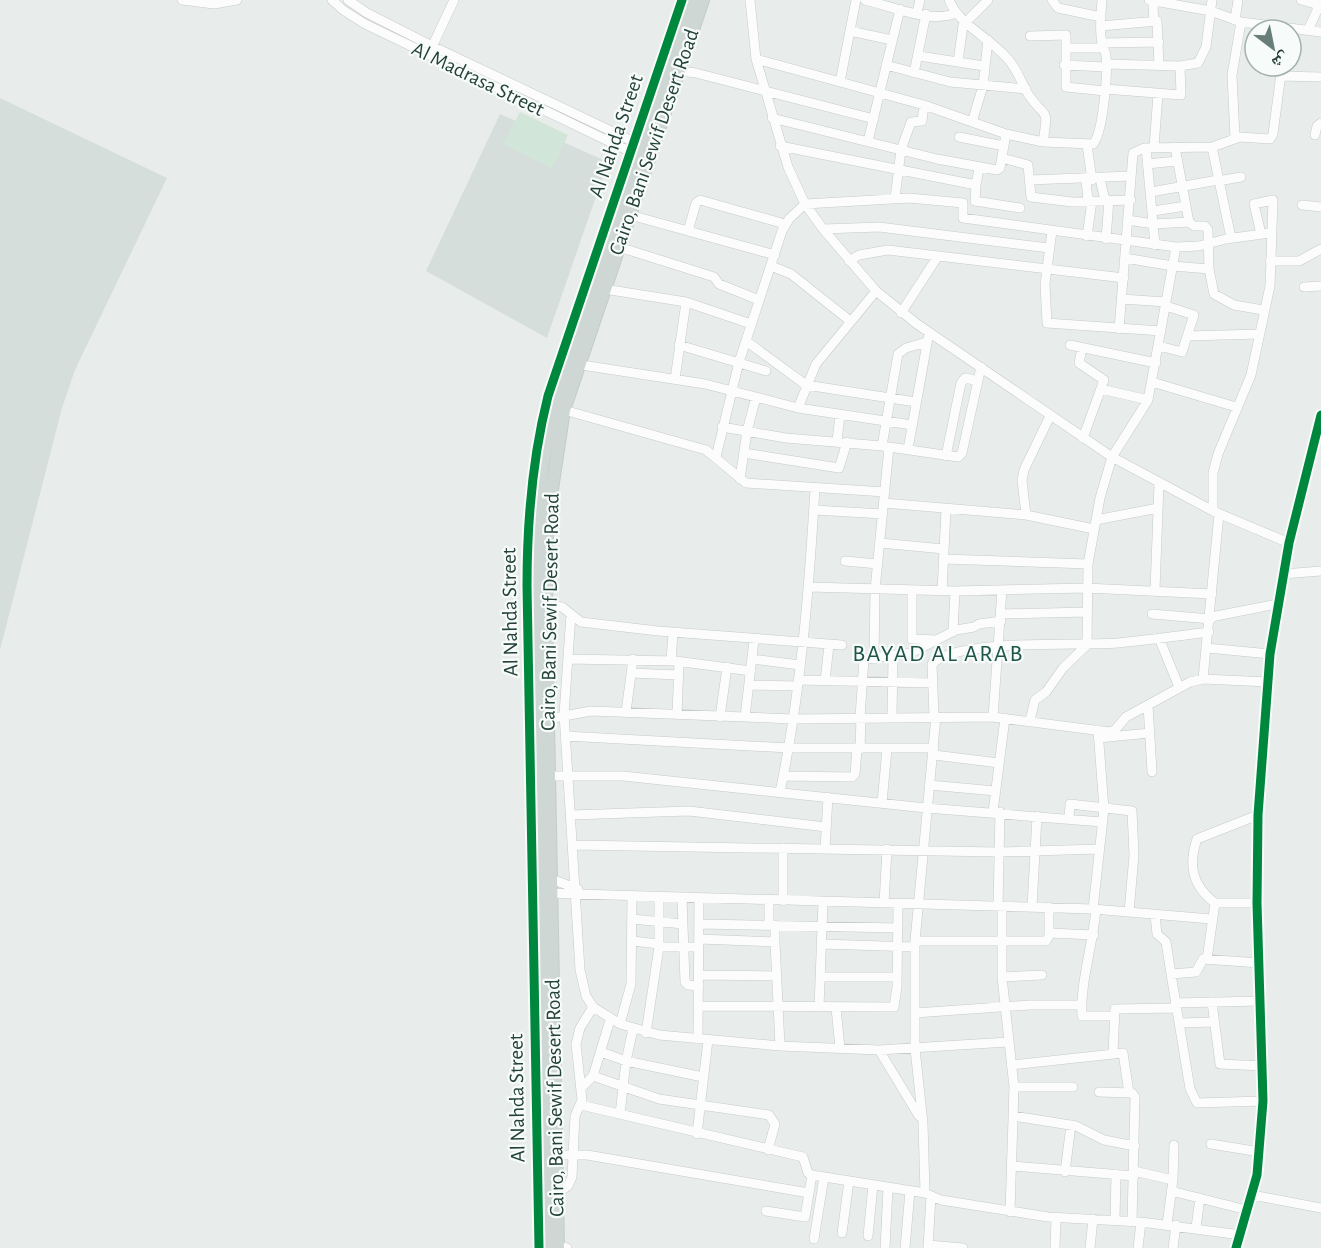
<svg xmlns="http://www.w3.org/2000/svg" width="1321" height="1248" font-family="'Alegreya Sans','Noto Naskh Arabic',sans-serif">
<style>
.built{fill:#d6dedb}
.green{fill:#d1e6d8}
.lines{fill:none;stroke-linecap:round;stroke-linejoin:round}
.minor-casing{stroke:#c5cac8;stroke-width:10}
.major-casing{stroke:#c3ccc9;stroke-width:14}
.minor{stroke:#fcfcfc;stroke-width:9}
.major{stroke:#cfd7d5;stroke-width:12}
.cycleway-casing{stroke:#f7fbf9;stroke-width:13}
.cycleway{stroke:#00873e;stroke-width:9}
.labels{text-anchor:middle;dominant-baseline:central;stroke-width:4.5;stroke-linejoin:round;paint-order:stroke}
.street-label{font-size:21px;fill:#24423a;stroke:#f7fbf9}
.quarter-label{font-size:24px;letter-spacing:1.5px;fill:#1f5548;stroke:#f7fbf9}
</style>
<rect width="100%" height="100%" fill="#e8edeb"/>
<path class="built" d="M0,98L167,178L75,370L62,408L0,650Z
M500,114L608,162L547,338L426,271Z"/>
<path class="green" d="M520,112L568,135L552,168L503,144Z"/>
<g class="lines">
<g class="minor-casing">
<path id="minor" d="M182,0L214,4L237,0
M332,0L343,10L365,24L629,151
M348,0L367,13L432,46L632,141
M750,0L756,59L788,167L805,204L823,229L876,291L917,324L1112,457L1213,511L1289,543
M865,0C891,6 931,24 956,13
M949,0C959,25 990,38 1007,58C1017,68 1021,82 1028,94C1046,121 1049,105 1043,142
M1052,0L1058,8L1101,17
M1149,0L1211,11L1241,22L1321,32
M1301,0L1319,5
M917,12L920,0
M1235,20L1238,0
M1154,21L1153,6L1158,1
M1101,26L1157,21L1159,65
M1308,30L1321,2
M850,31L892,40
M1030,36L1066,35V87L1105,91
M1102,43L1159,42
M1066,48H1103
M431,49L454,0
M919,56L984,66
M756,59L924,105L1006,134
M958,62L963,25L988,0
M1106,64L1180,66L1198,63L1206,47L1212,0
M886,65L950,82L1026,89
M1064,65L1106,67
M680,71L696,73L874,119
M914,73L926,14
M1280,76L1321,77
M840,82L856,0
M1105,89L1181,95L1180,66
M772,118L937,159L997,170L1000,168L1006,134L1043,142L1093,144C1103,134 1108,72 1106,56C1106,51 1102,47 1102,43C1099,29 1101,14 1102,0
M972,122L983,86L988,40
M1315,135L1317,126L1321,123
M959,137L1004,146
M1235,138L1232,75L1241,22
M868,141L900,9
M1087,145L1092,180
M780,146L976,185L979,168
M1154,147L1158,94
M1175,147L1189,222
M1212,147L1231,238
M1146,148L1155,245
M1002,158L1028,165L1031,197L1072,202L1131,200
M1147,164L1177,161
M1100,179L1105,200
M1029,180L1131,176
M1086,180L1088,201
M1218,181L1241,177
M976,185L975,201L1020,208
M1151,192L1218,180
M895,198L901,150L911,122L922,121L924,105
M1302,205L1321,207
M1153,211L1186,206
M630,215L775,255
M1128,220L1154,224L1189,222L1194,226H1205L1208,230L1209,269L1214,294L1234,305L1263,310
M823,229L879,227L1049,248
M688,231L696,203L700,200L785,224
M1052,231L1045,284L1047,323L1161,331
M1087,236L1092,201
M1106,239L1109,200
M619,247L714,277L719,284L759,300
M1125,258L1173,266L1209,269
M849,261L859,255L888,250L1124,278
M1270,261H1299L1321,249
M771,266L791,274L849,320
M1304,287L1321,286
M604,289L686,302L751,324
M1122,299L1166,302
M901,313L938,256
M1119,329L1133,153L1144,148L1212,147L1240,137L1270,139L1273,134L1282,66
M1188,336L1259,334
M746,341L806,385L916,402
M679,345L766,371
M1070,345L1156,363
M1159,346L1182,352L1194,315L1166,306
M1082,348L1079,363L1104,380L1083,438
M575,364L705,384L798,408L816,364L876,291
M675,379L686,302
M1152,382L1236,407
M1101,389L1148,400
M798,408L912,425
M564,410L706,450L746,483L885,492
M722,427L786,438L882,446L958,457L962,453L981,367
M837,441L840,415
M882,446L898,354L906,348L927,342
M908,449L928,338
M744,453L839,468L847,442
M946,456L961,383L965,378L978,381
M716,457L739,362L782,231L789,219L805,204L909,198L963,203V218L1176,247L1199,246L1226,239L1270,233
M740,479L747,431L756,397
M884,503L1026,515L1094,529
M814,510L883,514
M1213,511V473L1218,454L1251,375L1270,286L1273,200L1254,204L1261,234
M1026,515L1022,480L1024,470L1050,416
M1096,520L1158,508
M880,543L944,549
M944,559L1088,564
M845,561L878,564
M1283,574L1321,571
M809,587L955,591L1086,588L1212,594
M1155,590L1159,484
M912,591V639L936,640
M942,591L946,510
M546,605L562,607L581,622L658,631L842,645
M571,614L564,714L580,970L586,996L593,1007L620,1024L659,1035L780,1046L879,1050L1008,1042
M1001,614L1087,612
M1152,614L1211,619
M1211,617L1277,604
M953,632L955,591
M1159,638L1179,687
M1207,648L1270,654
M568,659L676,661L751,671
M752,659L800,665
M874,659L875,590L889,447
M671,661L673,633
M631,673L679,675
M1203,679L1219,514
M798,680L933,683
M825,681L829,645
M750,685L798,686
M1148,705L1152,772
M626,712L633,659
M677,715L679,662
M934,716L932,664C957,638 1079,646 1118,643C1148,640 1179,636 1209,632
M720,717L727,667
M745,717L754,640
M860,717L864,659L911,653L956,630L974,627L979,624L1001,621
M892,717L893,657
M993,717L1002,590
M548,719L591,711L794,719L993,717L1110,732L1115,730L1126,717L1190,682L1203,679L1268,682
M1030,720L1035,700L1046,692L1063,668L1087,645L1088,564L1100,498L1112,457L1148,400L1176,247
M565,736L789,748H934
M1098,738L1150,733
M860,749L861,717
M934,755L999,763
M549,776H623L926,808L1102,822
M784,776L852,777L855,774L857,749
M929,785L996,791
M780,792C801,692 809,590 815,488
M882,803L887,749
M993,812L1005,718
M571,815L689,811L826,827
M1069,818L1070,804L1132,811L1134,855L1129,912
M573,845L998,852L1099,849
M825,849L828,797
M546,877L578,889
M545,893L1093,909L1211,919
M682,898L685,982L688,985L699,986
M769,901V925
M783,901V848
M884,903L887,849
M1215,903C1192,886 1188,865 1197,839L1258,815
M998,906L1000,812
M1002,906V977L1014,1087L1010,1212
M1032,907L1037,816
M1093,909L1104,809L1098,730
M1096,909C1093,944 1080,983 1082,1016H1114
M1155,915L1157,934L1166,942L1171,974
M632,919L683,924
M699,924L897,928
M1049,933L1094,935
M699,939L775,942V925
M632,941L659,944
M915,941H1046L1049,936V907
M775,942L780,1046
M822,944L915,947
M659,947H699
M1207,959L1215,903H1257
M1260,963L1203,959L1196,972L1171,974L1190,1089L1197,1103L1263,1101
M699,975L776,976
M821,977H897
M1002,977L1042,975
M1212,1002L1220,1064L1264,1066
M1175,1003L1261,1001
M698,1006L894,1007L897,987L898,904
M819,1007L823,902
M836,1008L840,1048
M915,1013L1030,1005H1082
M1179,1023L1214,1022
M620,1024L631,984L632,896
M646,1033L659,947V897
M698,1039L699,899
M879,1050L919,1116
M601,1052L626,1061L703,1077
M1113,1053L1115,1009L1175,1008
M1011,1065L1123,1053L1129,1093
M593,1076L659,1099L769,1115L775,1124L768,1150
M1014,1087H1073
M581,1088L593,1076L610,1020
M1099,1092L1132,1093L1135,1097L1132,1221
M581,1105L803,1157L808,1173L812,1175L925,1193L941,1200L1048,1217L1141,1222L1241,1235
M620,1114L626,1061L633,1029
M1014,1116L1076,1126L1104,1140L1135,1146
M697,1134L708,1040
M1211,1144L1260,1152
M555,1155H587L809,1193
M1012,1166L1134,1176
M1134,1171L1173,1180
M1065,1172L1071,1125
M1171,1191L1247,1210
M557,1193L568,1186L572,1177L575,1116L582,1100L576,1044L580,1028L593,1007
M925,1193L923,1123L915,1049V941L936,716
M1252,1195L1321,1208
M766,1211L805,1217L812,1175
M1115,1220L1116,1174
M1167,1224L1173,1180L1174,1145
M1196,1227L1200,1198
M842,1233L849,1181
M868,1236L873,1185
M814,1239L824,1177
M928,1245L963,1248
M558,1246L567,1248
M539,1248L527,586C527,522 532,459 548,396L682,0
M885,1248L888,1188
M905,1248L910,1191
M928,1248L931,1196
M1055,1248L1056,1218
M1090,1248L1093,1219
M1138,1248L1141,1222
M1173,1248L1176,1225
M1236,1248L1257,1175L1263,1101L1257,903L1258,815L1270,654L1289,543L1321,415"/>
</g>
<g class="major-casing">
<path id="major" d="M547,1248L535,575L542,468L555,403L691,0
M558,1248L546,616L547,522L564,410L703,0"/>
</g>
<use href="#minor" class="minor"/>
<use href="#major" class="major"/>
<g class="cycleway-casing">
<path id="cycleway" d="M539,1248L527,586C527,522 532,459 548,396L682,0
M1236,1248L1257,1175L1263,1101L1257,903L1258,815L1270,654L1289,543L1321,415"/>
</g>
<use href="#cycleway" class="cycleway"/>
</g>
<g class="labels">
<g class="street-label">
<text transform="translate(478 79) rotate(26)">Al Madrasa Street</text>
<text transform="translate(616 136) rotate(-71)">Al Nahda Street</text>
<text transform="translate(654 142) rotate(-71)">Cairo, Bani Sewif Desert Road</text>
<text transform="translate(510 612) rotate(-91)">Al Nahda Street</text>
<text transform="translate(550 612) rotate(-89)">Cairo, Bani Sewif Desert Road</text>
<text transform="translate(517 1098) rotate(-91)">Al Nahda Street</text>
<text transform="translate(555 1098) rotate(-91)">Cairo, Bani Sewif Desert Road</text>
</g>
<g class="quarter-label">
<text x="938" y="654">BAYAD AL ARAB</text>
</g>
</g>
<g transform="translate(1273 48) rotate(148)"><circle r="28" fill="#f7fbf9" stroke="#a3b1ad" stroke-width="1.5"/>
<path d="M0-4.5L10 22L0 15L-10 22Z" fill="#697e78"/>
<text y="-9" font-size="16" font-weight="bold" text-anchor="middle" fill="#24423a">ش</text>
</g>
</svg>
